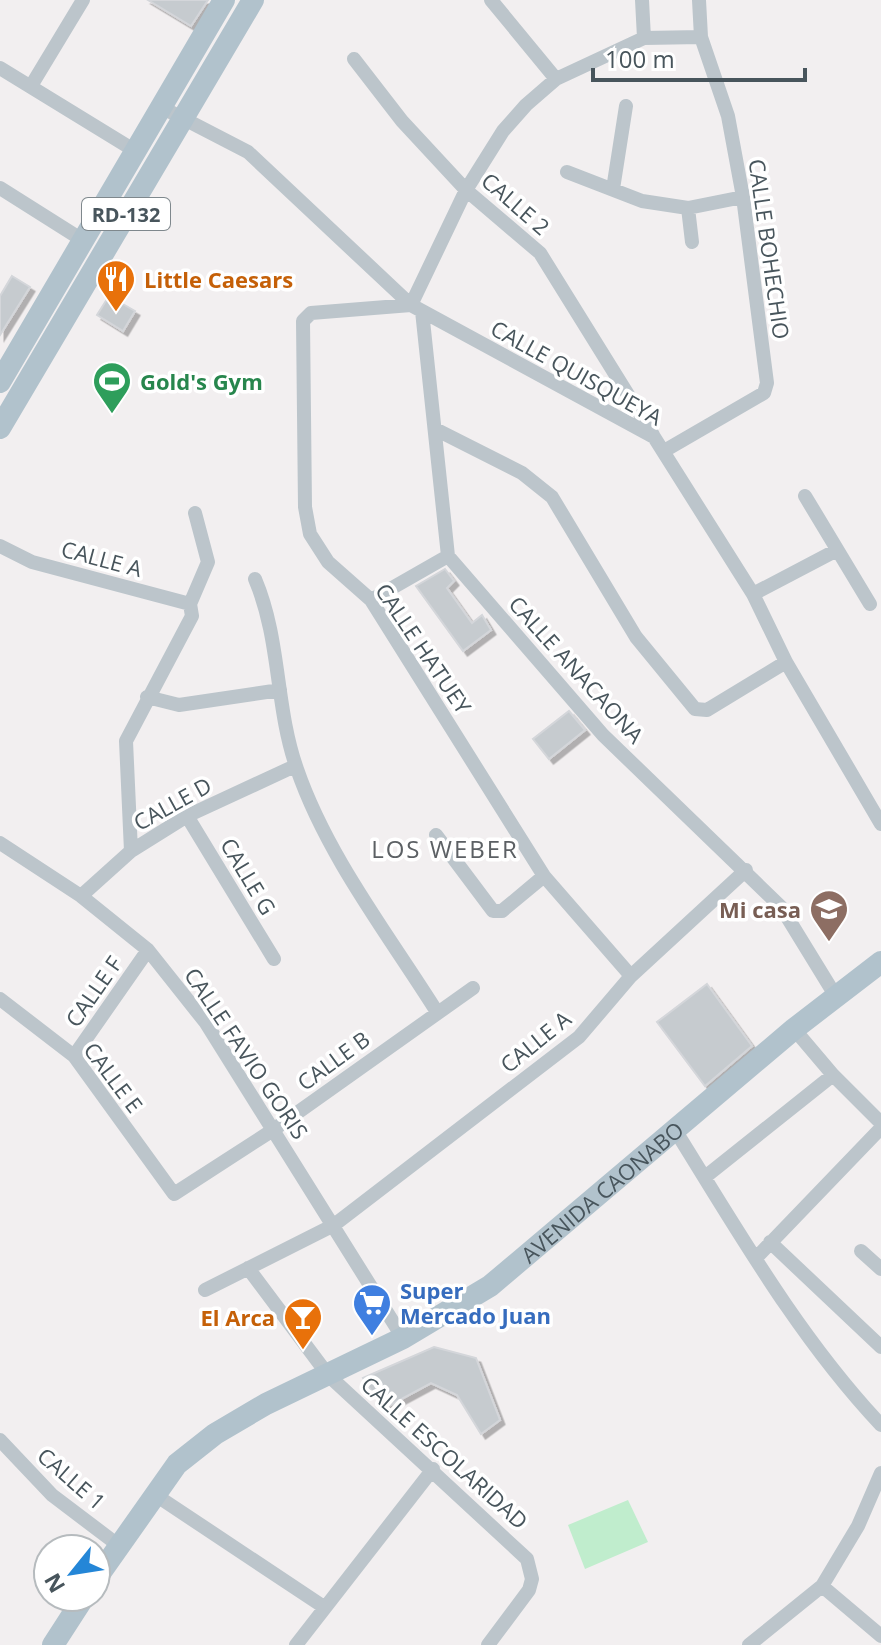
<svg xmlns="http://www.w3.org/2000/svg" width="881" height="1645" font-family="'Open Sans',sans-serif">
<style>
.green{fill:#c0edcd}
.building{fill:#c6cbcf;stroke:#d4d6da;stroke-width:2;filter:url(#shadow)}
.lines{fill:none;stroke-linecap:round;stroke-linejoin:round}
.street{stroke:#bcc5cb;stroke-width:14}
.primary{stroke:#b1c2cc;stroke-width:22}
.labels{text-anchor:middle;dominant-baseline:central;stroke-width:7;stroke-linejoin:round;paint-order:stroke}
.shield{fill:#fff;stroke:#7f888d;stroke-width:2}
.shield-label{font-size:20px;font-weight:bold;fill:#48555c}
.street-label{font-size:22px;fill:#48555c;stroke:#fff}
.food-label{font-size:22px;font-weight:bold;fill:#c56008;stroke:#fff;text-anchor:start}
.leisure-label{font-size:22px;font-weight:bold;fill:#27864d;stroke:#fff;text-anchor:start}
.education-label{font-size:22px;font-weight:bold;fill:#785e54;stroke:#fff;text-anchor:end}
.shop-label{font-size:22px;font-weight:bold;fill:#366cbe;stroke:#fff;text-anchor:start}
.neighbourhood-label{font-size:24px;letter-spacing:2px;fill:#5c6064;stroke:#fff}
</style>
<defs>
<filter id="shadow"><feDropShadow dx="4.5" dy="4.5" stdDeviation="0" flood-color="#0004"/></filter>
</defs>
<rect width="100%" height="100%" fill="#f2eff0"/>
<path class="green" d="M628,1500L648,1542L585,1569L568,1525Z"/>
<path class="building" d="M148,0H208L191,26Z
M12,276L30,287L0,335V296Z
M109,296L135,311L123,331L97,315Z
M445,569L454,581L447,588L472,623L482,615L491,630L463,651L416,586Z
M569,711L585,730L549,759L533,739Z
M707,984L752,1046L705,1086L657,1022Z
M434,1347L476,1358L500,1420L481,1434L457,1395L431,1383L383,1409L363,1378Z"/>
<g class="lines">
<path class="street" d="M491,0L556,79
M642,0L644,38
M354,59L402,121L466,190L540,253L653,435
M0,68L137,152
M31,86L83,0
M161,107L248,152L411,305L654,437L753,594L786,662L881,824
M567,172L642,201L688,208L743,197
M0,188L84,241
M613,189L626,106
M688,208L692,242
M422,311L448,556L603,735L781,907L835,995
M435,429L522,473L552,497L636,637L695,709L707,710L786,662
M664,451L764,393L767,383L743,197L728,116L701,37L699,0
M805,496L870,604
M0,546L32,562L190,604L192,616L126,741L131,851
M255,579C281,640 275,707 297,769C327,856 388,934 437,1012
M753,594L837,550
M371,600L448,556
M190,604L208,562L195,513
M147,697L179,705L280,690
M187,816L274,959
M436,835L493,911H502L544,876
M0,843L81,896L148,950L206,1023L403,1338
M81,896L131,851L187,816L295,766
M631,976L544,876L371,600L328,562L310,534L305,507L303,321L311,313L411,305L466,190L503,131L526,105L556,79L644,38L701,37
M0,999L74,1056L174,1194L273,1130L473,988
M794,1029L833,1075L881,1123
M74,1056L148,950
M675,1130C738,1231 799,1338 881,1425
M705,1177L833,1075
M770,1242L881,1347
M861,1251L881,1269
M756,1258L881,1128
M248,1268L328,1375L527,1559L532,1579L529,1590L488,1645
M205,1290L334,1225L579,1037L631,976L746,870
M0,1440L52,1495L118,1545
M154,1494L324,1607
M822,1586L881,1636
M296,1645L433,1469
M749,1645L822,1586L858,1526L881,1473"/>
<g class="primary">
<path d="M0,382L224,0"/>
<path d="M0,428L253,0"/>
<path id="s1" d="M96,1579L177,1464L215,1434L266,1404L403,1338L490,1286L794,1029L881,962"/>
<path d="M53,1645L84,1597"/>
</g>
</g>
<defs>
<g id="restaurant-pin" transform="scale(2)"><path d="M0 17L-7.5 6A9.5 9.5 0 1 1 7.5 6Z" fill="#e8710a" stroke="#fff"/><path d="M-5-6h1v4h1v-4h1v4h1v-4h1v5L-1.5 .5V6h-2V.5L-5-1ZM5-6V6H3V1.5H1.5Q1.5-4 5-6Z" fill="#fff"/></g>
<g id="stadium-pin" transform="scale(2)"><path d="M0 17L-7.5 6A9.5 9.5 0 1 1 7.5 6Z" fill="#2e9e5b" stroke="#fff"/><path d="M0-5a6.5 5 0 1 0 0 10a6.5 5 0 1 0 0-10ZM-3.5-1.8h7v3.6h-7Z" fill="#fff"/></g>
<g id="school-pin" transform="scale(2)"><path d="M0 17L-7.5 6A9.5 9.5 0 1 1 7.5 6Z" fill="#8d6e63" stroke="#fff"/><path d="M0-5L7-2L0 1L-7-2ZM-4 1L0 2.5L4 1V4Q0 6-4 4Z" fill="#fff"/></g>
<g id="supermarket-pin" transform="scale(2)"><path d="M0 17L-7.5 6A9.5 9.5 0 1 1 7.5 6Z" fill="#3f7fe0" stroke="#fff"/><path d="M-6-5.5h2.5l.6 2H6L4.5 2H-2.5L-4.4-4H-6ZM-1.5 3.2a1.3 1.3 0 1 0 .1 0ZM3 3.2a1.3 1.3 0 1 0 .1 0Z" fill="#fff"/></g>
<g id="bar-pin" transform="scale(2)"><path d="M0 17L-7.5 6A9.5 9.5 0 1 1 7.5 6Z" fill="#e8710a" stroke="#fff"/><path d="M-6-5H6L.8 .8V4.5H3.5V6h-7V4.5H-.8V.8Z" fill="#fff"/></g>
</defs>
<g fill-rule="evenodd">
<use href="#restaurant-pin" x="116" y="279"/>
<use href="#stadium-pin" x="112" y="381"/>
<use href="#school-pin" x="829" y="909"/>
<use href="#supermarket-pin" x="372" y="1303"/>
<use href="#bar-pin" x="303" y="1317"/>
</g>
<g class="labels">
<rect class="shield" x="82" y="198" width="88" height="32" rx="6"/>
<g class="shield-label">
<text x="126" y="214">RD-132</text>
</g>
<g class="street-label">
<text transform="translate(516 203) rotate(41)">CALLE 2</text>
<text transform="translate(770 249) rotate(82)">CALLE BOHECHIO</text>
<text transform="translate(577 372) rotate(29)">CALLE QUISQUEYA</text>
<text transform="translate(102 558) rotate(15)">CALLE A</text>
<text transform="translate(424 648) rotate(56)">CALLE HATUEY</text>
<text transform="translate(577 669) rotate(48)">CALLE ANACAONA</text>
<text transform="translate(172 803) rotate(-29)">CALLE D</text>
<text transform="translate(249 876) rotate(59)">CALLE G</text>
<text transform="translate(93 991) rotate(-55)">CALLE F</text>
<text transform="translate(535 1041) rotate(-39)">CALLE A</text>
<text transform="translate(247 1053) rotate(56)">CALLE FAVIO GORIS</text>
<text transform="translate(333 1060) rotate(-36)">CALLE B</text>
<text transform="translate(114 1077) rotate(53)">CALLE E</text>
<text stroke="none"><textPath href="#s1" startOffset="648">AVENIDA CAONABO</textPath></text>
<text transform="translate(445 1452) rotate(42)">CALLE ESCOLARIDAD</text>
<text transform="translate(72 1478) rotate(41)">CALLE 1</text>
</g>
<g class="food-label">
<text x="144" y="279">Little Caesars</text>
<text x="275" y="1317" text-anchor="end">El Arca</text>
</g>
<g class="leisure-label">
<text x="140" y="381">Gold's Gym</text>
</g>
<g class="education-label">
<text x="801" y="909">Mi casa</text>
</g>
<g class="shop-label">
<text x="400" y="1290">Super<tspan x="400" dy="25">Mercado Juan</tspan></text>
</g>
<g class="neighbourhood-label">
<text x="445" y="848">LOS WEBER</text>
</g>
</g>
<g transform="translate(72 1573) rotate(240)"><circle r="38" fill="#ffffff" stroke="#b6bbbe" stroke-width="2"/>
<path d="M0-6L14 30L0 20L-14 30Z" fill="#2486d7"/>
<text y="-12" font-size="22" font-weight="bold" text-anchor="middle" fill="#48555c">N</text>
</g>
<path d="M593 68v12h212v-12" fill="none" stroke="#48555c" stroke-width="4"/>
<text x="605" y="68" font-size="24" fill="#48555c" stroke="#ffffff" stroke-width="6" paint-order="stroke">100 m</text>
</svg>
